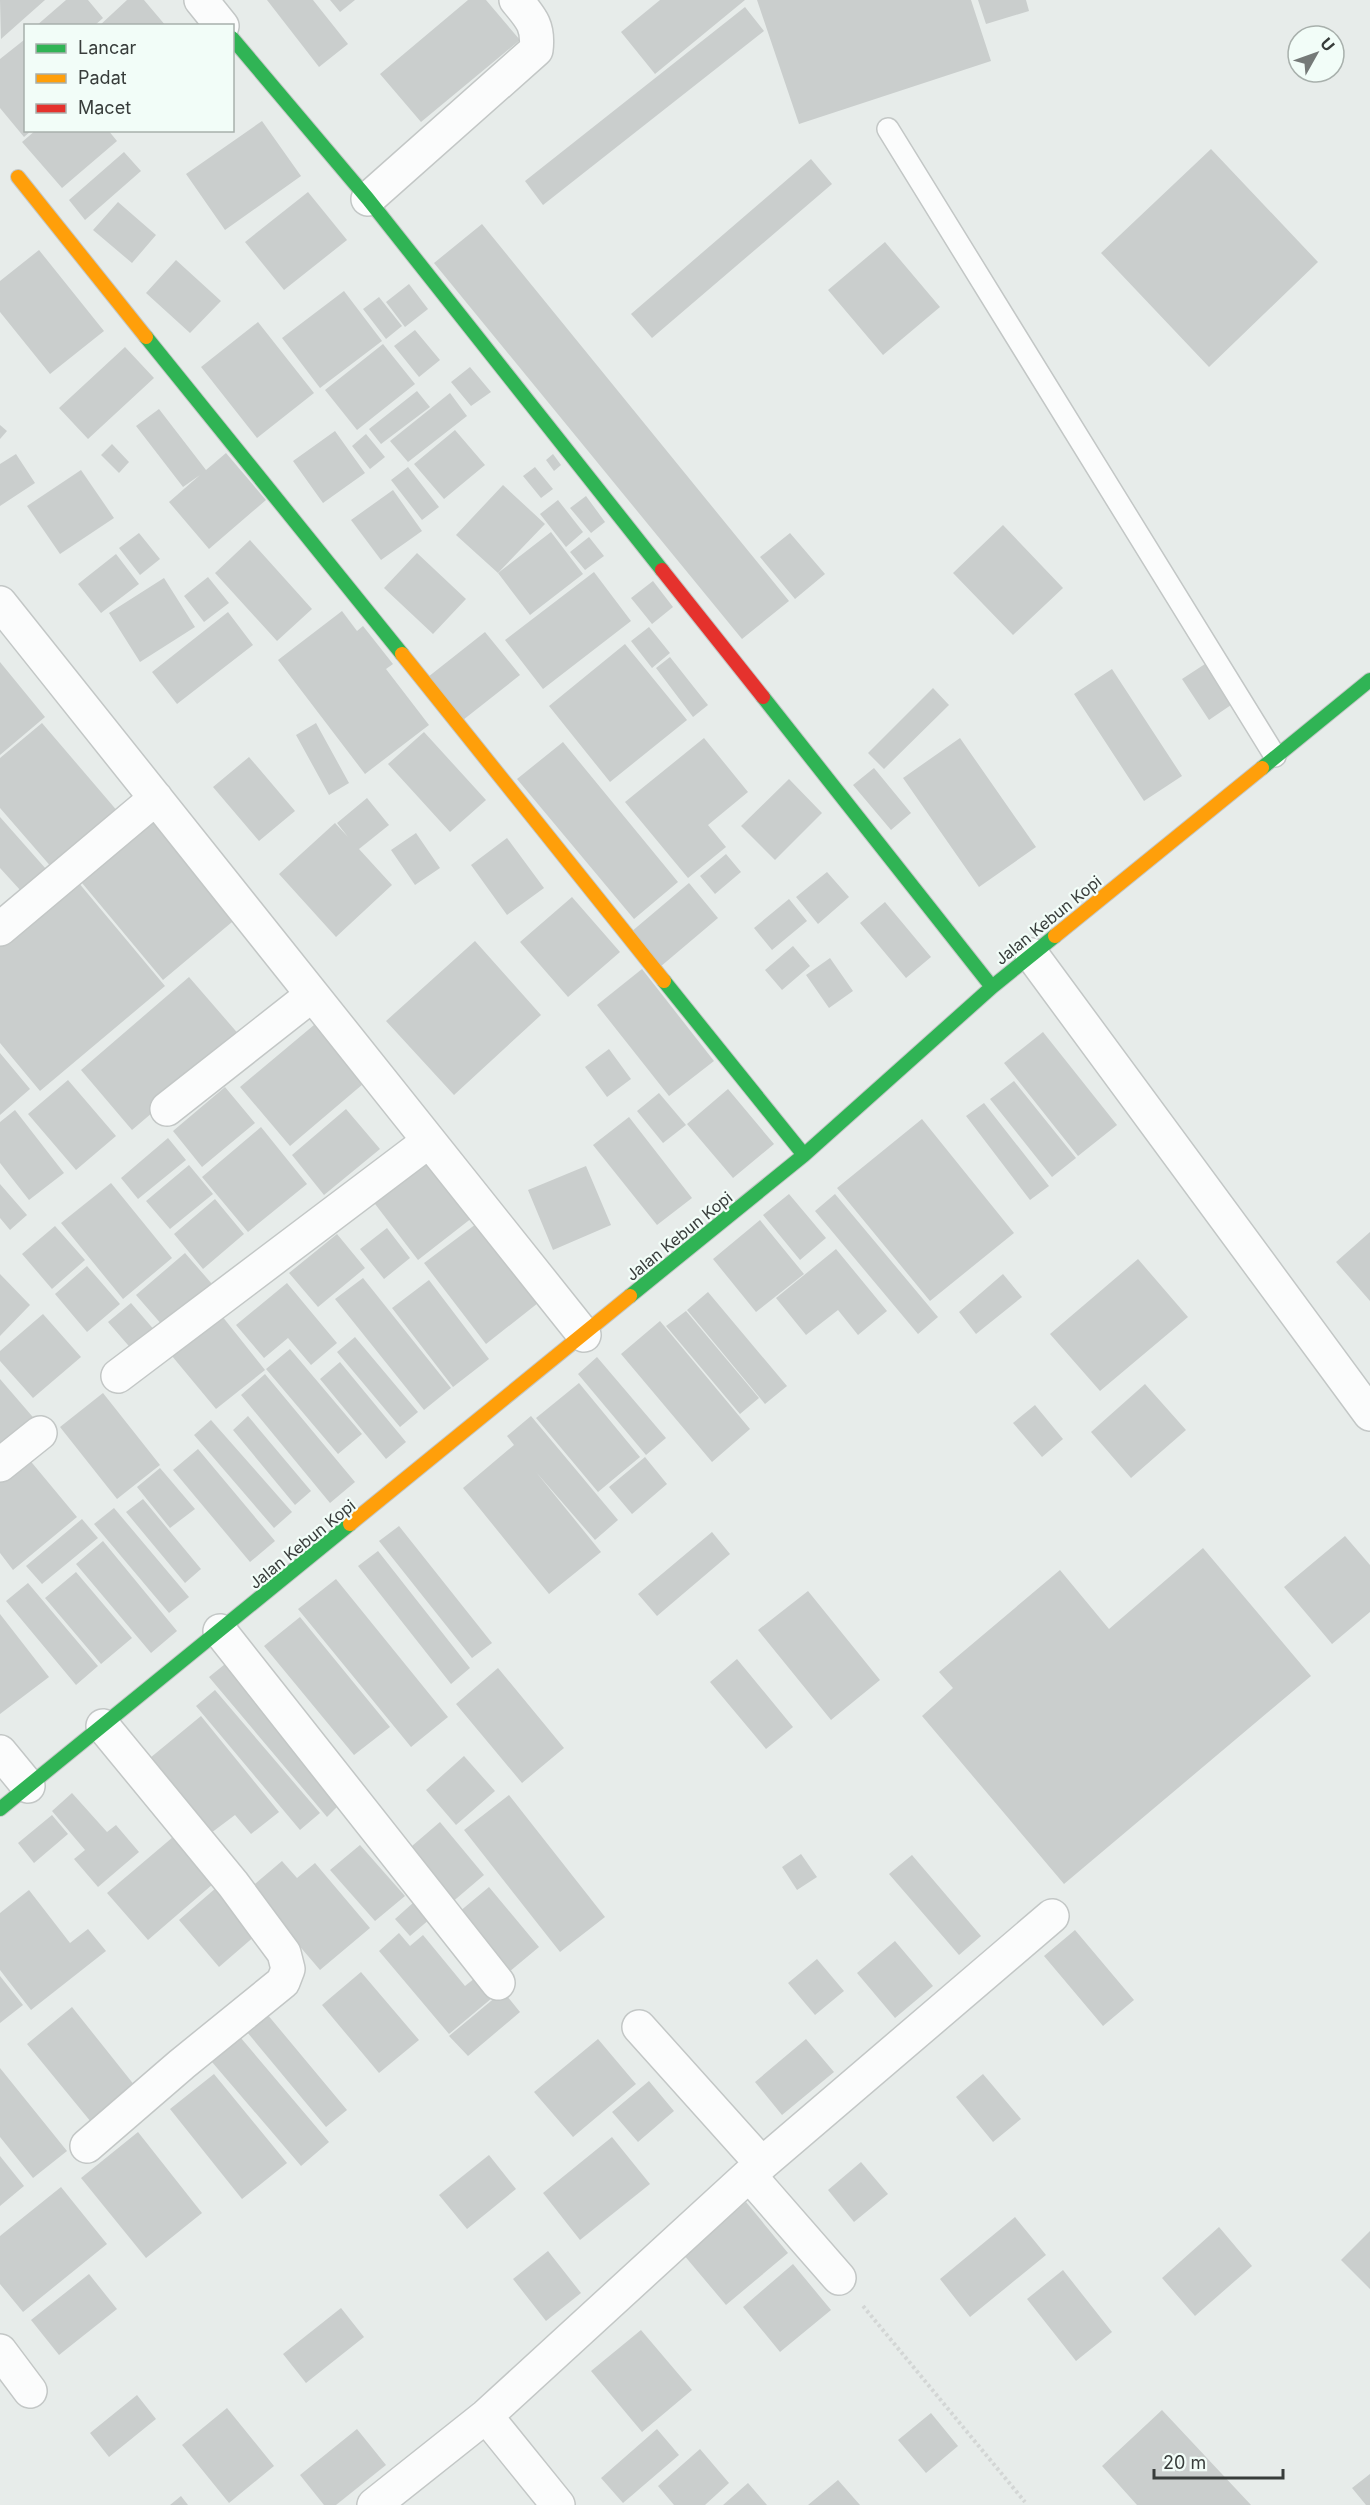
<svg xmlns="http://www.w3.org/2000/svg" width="1370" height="2505" font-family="Inter,sans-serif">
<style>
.building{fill:#cacecd}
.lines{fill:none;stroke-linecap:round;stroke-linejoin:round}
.lane-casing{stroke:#c3c7c6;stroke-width:24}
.street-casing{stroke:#c3c7c6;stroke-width:36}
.fast-casing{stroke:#c3c7c6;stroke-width:16}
.slow-casing{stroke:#c3c7c6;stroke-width:16}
.jam-casing{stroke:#c3c7c6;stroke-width:16}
.path{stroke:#d3d6d5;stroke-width:4;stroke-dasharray:3 3;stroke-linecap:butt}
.lane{stroke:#fbfcfc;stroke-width:21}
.street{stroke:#fbfcfc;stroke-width:33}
.fast{stroke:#30b455;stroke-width:14}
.slow{stroke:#ff9f0a;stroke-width:14}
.jam{stroke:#e5322d;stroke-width:14}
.labels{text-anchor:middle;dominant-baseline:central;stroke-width:4.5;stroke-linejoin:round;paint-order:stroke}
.street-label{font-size:16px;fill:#383d3b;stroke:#f2fdf8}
</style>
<rect width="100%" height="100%" fill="#e7ecea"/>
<path class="building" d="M0,0H45L1,39Z
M66,0H88L103,18L94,26H36Z
M127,0H144L166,26H99Z
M267,0H313L348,44L319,67Z
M330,0H355L340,12Z
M468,0H486L520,40L421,122L380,74Z
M660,0H745L655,74L621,32Z
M757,0H971L991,61L799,124Z
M978,0H1026L1029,11L986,24Z
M745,7L764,31L543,205L525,181Z
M24,40L26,130H32L24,137L0,108V59Z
M262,121L301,176L225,230L186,174Z
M36,130H108L117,141L62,188L22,142Z
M1211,149L1318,262L1209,367L1101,253Z
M124,152L141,171L85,220L69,200Z
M811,159L832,184L652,338L631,314Z
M308,192L347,240L284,290L245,242Z
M118,202L156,235L132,263L93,230Z
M482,224L789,601L742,639L434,263Z
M885,242L940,307L883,355L828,290Z
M39,250L104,331L50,374L0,312V281Z
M176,260L221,301L190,333L146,293Z
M409,284L428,309L405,327L386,302Z
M344,291L382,341L320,388L282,338Z
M379,297L402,326L386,339L363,309Z
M258,322L314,393L257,438L201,367Z
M415,330L440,360L419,377L394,346Z
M383,344L415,384L357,430L325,390Z
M125,347L154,378L88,439L59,408Z
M470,367L491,392L471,406L451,382Z
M417,391L430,407L381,444L369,429Z
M450,393L467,416L408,462L390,441Z
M159,409L206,470L226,453L266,500L209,549L169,502L200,475L183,487L136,426Z
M0,425L7,431L0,439Z
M455,430L485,465L444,499L414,464Z
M335,431L365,473L323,503L293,461Z
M366,434L385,457L370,469L352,446Z
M112,444L129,462L119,473L101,455Z
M16,454L35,483L0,506V464Z
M553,454L561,465L554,471L546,460Z
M408,467L439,507L422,520L391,480Z
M535,467L553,489L541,498L523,476Z
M81,470L114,518L60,554L27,506Z
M503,485L545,524L498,573L456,535Z
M393,490L422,531L381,560L351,520Z
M586,496L605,522L591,533L570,508Z
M558,500L583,532L566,547L540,514Z
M1003,525L1063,588L1013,635L953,573Z
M551,532L583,574L530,615L498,573Z
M139,533L160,559L140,575L119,548Z
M790,533L825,574L795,599L760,557Z
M589,537L604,556L585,570L570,552Z
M250,540L312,609L277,641L215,573Z
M417,553L466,599L433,634L384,588Z
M116,554L139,584L101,613L78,584Z
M594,572L631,621L543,689L505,640Z
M208,577L229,603L204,622L184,596Z
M164,578L195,627L140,662L109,613Z
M653,581L673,607L652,624L631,598Z
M342,611L357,631L363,626L393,664L386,669L429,725L365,774L278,660Z
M228,612L253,645L177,704L152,672Z
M649,627L670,653L652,668L631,641Z
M485,632L520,675L463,720L428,677Z
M625,644L687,720L610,782L549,706Z
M670,657L708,705L693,717L656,668Z
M0,662L45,717L0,755Z
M1205,664L1231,705L1209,720L1182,679Z
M1112,669L1182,776L1144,801L1074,694Z
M933,688L949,705L884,769L868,753Z
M42,723L119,813L53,869L0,808V758Z
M316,723L349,783L329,795L296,735Z
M424,732L486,800L450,832L388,764Z
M704,738L748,792L708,825L726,847L688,878L625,802Z
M960,738L1036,847L979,887L903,778Z
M563,742L678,882L634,919L517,779Z
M249,757L295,811L259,841L213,787Z
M874,768L911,813L891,830L853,785Z
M789,779L822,813L775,860L741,826Z
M367,798L389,825L359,849L392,885L336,937L279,874L335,823L348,837L337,823Z
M152,815L238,917L163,980L77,877Z
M0,817L46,869L21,891L0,868Z
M416,833L440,868L415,885L391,850Z
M507,838L544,888L507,915L471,865Z
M726,854L741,872L715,894L700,876Z
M827,872L849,897L818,924L796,897Z
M78,882L165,986L40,1091L0,1043V947Z
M689,883L718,918L660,967L631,932Z
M572,897L620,952L568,997L520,942Z
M789,899L807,921L772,950L754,928Z
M885,902L931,957L906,978L860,923Z
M475,941L541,1015L454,1095L386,1021Z
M793,946L810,966L782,990L765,970Z
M830,958L853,991L829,1008L806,975Z
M642,969L714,1061L669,1096L597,1005Z
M189,977L241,1037L132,1130L81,1070Z
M314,1025L363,1084L290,1146L240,1087Z
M1043,1032L1117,1125L1078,1156L1004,1063Z
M609,1049L631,1079L607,1097L585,1067Z
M0,1053L30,1089L0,1115Z
M68,1080L116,1136L76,1170L28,1114Z
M1014,1081L1076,1158L1052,1177L990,1099Z
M225,1087L255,1123L202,1167L173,1131Z
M728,1089L774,1144L733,1178L687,1124Z
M659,1093L686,1125L663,1143L637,1111Z
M984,1103L1049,1186L1030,1200L966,1116Z
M346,1109L380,1149L324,1195L292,1155Z
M15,1110L64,1173L29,1200L0,1163V1122Z
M629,1117L692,1198L657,1225L593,1145Z
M922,1119L1014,1233L930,1301L837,1188Z
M261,1127L307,1184L248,1232L202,1177Z
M168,1138L186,1160L138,1199L121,1178Z
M431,1154L477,1214L418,1260L372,1200Z
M189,1165L213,1194L170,1229L146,1201Z
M586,1166L611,1225L553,1250L528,1190Z
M111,1183L172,1258L123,1299L61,1223Z
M0,1184L27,1215L10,1230L0,1218Z
M789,1194L826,1238L800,1260L763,1215Z
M835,1194L938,1317L918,1334L815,1211Z
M215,1199L244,1234L203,1269L174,1234Z
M760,1220L804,1274L756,1312L713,1259Z
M476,1224L538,1303L486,1344L424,1263Z
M55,1226L85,1260L52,1289L22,1254Z
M387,1228L410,1258L384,1279L360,1249Z
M1370,1232V1301L1336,1262Z
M337,1234L365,1268L318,1307L289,1273Z
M836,1249L887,1311L858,1335L838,1310L806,1335L776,1298Z
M185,1253L212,1284L163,1326L136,1295Z
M1138,1259L1188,1317L1100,1391L1050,1334Z
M87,1266L120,1304L87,1332L55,1294Z
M0,1274L30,1305L0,1336Z
M1003,1274L1022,1297L976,1334L959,1312Z
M363,1278L451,1388L424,1410L335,1299Z
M429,1280L489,1359L453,1387L392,1308Z
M287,1283L337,1343L311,1365L288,1338L264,1358L236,1325Z
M708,1292L787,1386L765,1404L687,1310Z
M131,1303L156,1332L134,1352L108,1322Z
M686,1311L759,1398L740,1414L666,1326Z
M43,1314L81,1357L33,1398L0,1361V1351Z
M222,1316L265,1370L216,1409L172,1356Z
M660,1321L750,1429L712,1462L621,1354Z
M355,1337L418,1412L400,1427L337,1352Z
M290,1349L362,1434L338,1454L266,1369Z
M597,1357L666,1438L646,1455L578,1374Z
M340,1362L406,1442L386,1459L320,1379Z
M265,1374L355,1482L330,1503L241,1395Z
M0,1379L38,1423L0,1455Z
M579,1383L640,1457L598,1492L536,1418Z
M1145,1384L1186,1430L1131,1478L1091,1432Z
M103,1393L160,1465L117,1499L60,1427Z
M1035,1405L1063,1439L1042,1457L1013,1423Z
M248,1416L311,1491L295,1505L233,1430Z
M531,1416L618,1520L595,1540L536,1472L601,1552L549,1594L463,1488L514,1445L507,1436Z
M211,1420L292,1512L274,1528L194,1435Z
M198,1449L275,1541L250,1562L173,1470Z
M23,1452L77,1517L13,1570L0,1553V1471Z
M645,1457L667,1484L632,1514L609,1487Z
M160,1468L195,1509L170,1528L137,1487Z
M143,1499L201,1569L185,1583L126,1512Z
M114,1508L189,1597L169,1613L94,1524Z
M82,1519L98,1538L42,1584L26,1566Z
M399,1526L492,1643L472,1658L379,1541Z
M712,1532L730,1554L657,1616L638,1594Z
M1345,1536L1370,1565V1612L1332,1644L1284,1587Z
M103,1541L177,1631L151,1653L76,1564Z
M1203,1548L1311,1676L1064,1884L922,1716L953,1688L939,1672L1060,1570L1109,1629Z
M378,1551L470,1668L451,1684L358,1566Z
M76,1572L132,1638L101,1664L45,1598Z
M336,1579L448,1717L411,1747L298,1609Z
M28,1583L98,1666L76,1685L6,1601Z
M808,1591L880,1680L831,1720L758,1630Z
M0,1614L49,1677L0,1714Z
M300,1617L390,1727L354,1755L264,1646Z
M235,1656L345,1799L327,1817L209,1677Z
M737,1659L793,1727L766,1749L710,1682Z
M498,1668L564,1748L522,1783L456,1704Z
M215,1690L320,1813L300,1830L196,1706Z
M201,1716L279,1812L251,1834L235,1815L211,1833L150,1758Z
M464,1756L495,1791L456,1825L426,1790Z
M72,1793L107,1832L116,1825L139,1852L98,1887L74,1859L85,1850L52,1811Z
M509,1795L605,1917L560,1952L464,1830Z
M52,1815L68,1834L34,1863L18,1843Z
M440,1822L484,1875L450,1904L405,1852Z
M173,1837L213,1884L148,1940L107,1893Z
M360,1845L405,1896L375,1921L330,1870Z
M801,1854L817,1877L797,1890L782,1867Z
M912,1855L981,1936L959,1955L889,1874Z
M282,1861L297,1878L315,1863L370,1928L320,1970L250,1888Z
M224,1881L264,1928L219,1967L179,1920Z
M489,1887L539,1947L509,1972L459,1912Z
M29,1890L70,1943L88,1929L106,1951L31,2010L0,1970V1913Z
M414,1902L430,1919L410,1936L395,1919Z
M1075,1930L1134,2000L1103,2026L1044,1956Z
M399,1933L410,1946L423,1935L465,1986L475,1978L492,1998L449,2034L379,1951Z
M895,1941L933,1986L895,2018L857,1973Z
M817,1959L844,1991L815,2015L788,1983Z
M361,1972L419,2040L379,2073L322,2005Z
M0,1976L23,2005L0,2023Z
M503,1991L520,2012L468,2056L449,2036Z
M72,2007L135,2086L91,2122L27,2044Z
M267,2014L347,2110L326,2127L247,2032Z
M235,2031L329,2142L301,2166L206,2055Z
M598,2039L636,2084L573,2137L534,2092Z
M806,2039L834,2072L782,2115L755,2082Z
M0,2068L67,2151L33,2178L0,2137Z
M214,2074L287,2163L242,2199L170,2109Z
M983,2074L1021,2119L993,2142L956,2097Z
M649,2081L674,2111L638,2142L612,2112Z
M138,2132L202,2213L146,2258L81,2178Z
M612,2137L650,2184L580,2240L543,2193Z
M489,2155L516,2189L467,2229L439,2195Z
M0,2156L24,2186L0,2206Z
M861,2162L888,2194L854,2222L828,2190Z
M61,2187L107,2244L23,2312L0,2284V2236Z
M746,2202L788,2253L726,2305L683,2254Z
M1015,2217L1046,2255L970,2317L940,2279Z
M1219,2227L1252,2266L1195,2316L1162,2278Z
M1370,2231V2289L1341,2260Z
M548,2251L581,2293L546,2321L513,2279Z
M793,2264L831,2310L780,2352L743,2307Z
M1063,2270L1112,2332L1076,2361L1027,2299Z
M89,2274L117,2309L59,2355L31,2320Z
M341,2308L364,2337L306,2383L283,2354Z
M641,2330L692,2390L642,2432L591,2371Z
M137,2395L156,2419L109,2457L90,2433Z
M227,2408L274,2466L229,2503L182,2445Z
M1162,2410L1251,2505H1137L1102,2466Z
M931,2413L958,2446L926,2473L898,2440Z
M357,2429L386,2465L336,2505H324L300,2475Z
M657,2429L679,2455L623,2503L601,2478Z
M700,2449L729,2483L705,2505H674L658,2486Z
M1370,2474V2505H1366L1352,2488Z
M838,2480L860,2505H808Z
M748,2483L767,2505H723Z
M181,2496L188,2505H170Z"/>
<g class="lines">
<g class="lane-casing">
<path id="lane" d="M888,129L1275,756"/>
</g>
<g class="street-casing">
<path id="street" d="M201,0L222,26
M368,199L536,50C539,26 531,18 516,0
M0,603L584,1335
M0,929L156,798
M1032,955L1370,1414
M167,1109L312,995
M118,1376L429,1141
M0,1465L40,1433
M220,1631L498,1983
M0,1752L28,1786
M639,2027L762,2164
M87,2146L182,2064L283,1982L288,1969L284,1953L233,1884L103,1726
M749,2175L839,2278
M0,2351L30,2391
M486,2416L558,2505
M374,2505L486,2416L749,2175L1052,1916"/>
</g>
<g class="fast-casing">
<path id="fast" d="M232,38L368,199L662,570
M146,337L402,654
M763,697L992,987
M1262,768L1370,680
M664,981L804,1155
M630,1296L804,1155L992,987L1055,936
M0,1809L350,1524"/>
</g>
<g class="slow-casing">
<path id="slow" d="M18,177L146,337
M402,654L664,981
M1055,936L1262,768
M350,1524L630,1296"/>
</g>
<g class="jam-casing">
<path id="jam" d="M662,570L763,697"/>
</g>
<path class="path" d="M863,2306L1025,2502"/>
<use href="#lane" class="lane"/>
<use href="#street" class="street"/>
<use href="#fast" class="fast"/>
<use href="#slow" class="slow"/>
<use href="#jam" class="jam"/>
</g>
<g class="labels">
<g class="street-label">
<text transform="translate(1048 920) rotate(-39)">Jalan Kebun Kopi</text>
<text transform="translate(679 1236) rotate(-39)">Jalan Kebun Kopi</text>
<text transform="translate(302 1544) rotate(-39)">Jalan Kebun Kopi</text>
</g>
</g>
<rect x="24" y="24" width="210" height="108" fill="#f2fdf8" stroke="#a8b0ac" stroke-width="1.5"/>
<rect x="36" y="44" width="30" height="9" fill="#30b455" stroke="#a8b0ac" stroke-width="1.5"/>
<text x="78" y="54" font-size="18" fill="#383d3b">Lancar</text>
<rect x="36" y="74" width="30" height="9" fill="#ff9f0a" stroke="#a8b0ac" stroke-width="1.5"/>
<text x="78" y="84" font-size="18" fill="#383d3b">Padat</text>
<rect x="36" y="104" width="30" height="9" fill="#e5322d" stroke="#a8b0ac" stroke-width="1.5"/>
<text x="78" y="114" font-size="18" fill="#383d3b">Macet</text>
<g transform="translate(1316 54) rotate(50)"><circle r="28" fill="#f2fdf8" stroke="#a8b0ac" stroke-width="1.5"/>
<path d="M0-4.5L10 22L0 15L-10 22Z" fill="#757a78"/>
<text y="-9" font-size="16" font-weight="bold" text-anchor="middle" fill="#383d3b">U</text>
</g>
<path d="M1154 2469v9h129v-9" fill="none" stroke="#383d3b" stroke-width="3"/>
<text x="1163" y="2469" font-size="18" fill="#383d3b" stroke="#f2fdf8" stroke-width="4.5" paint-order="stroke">20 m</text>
</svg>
